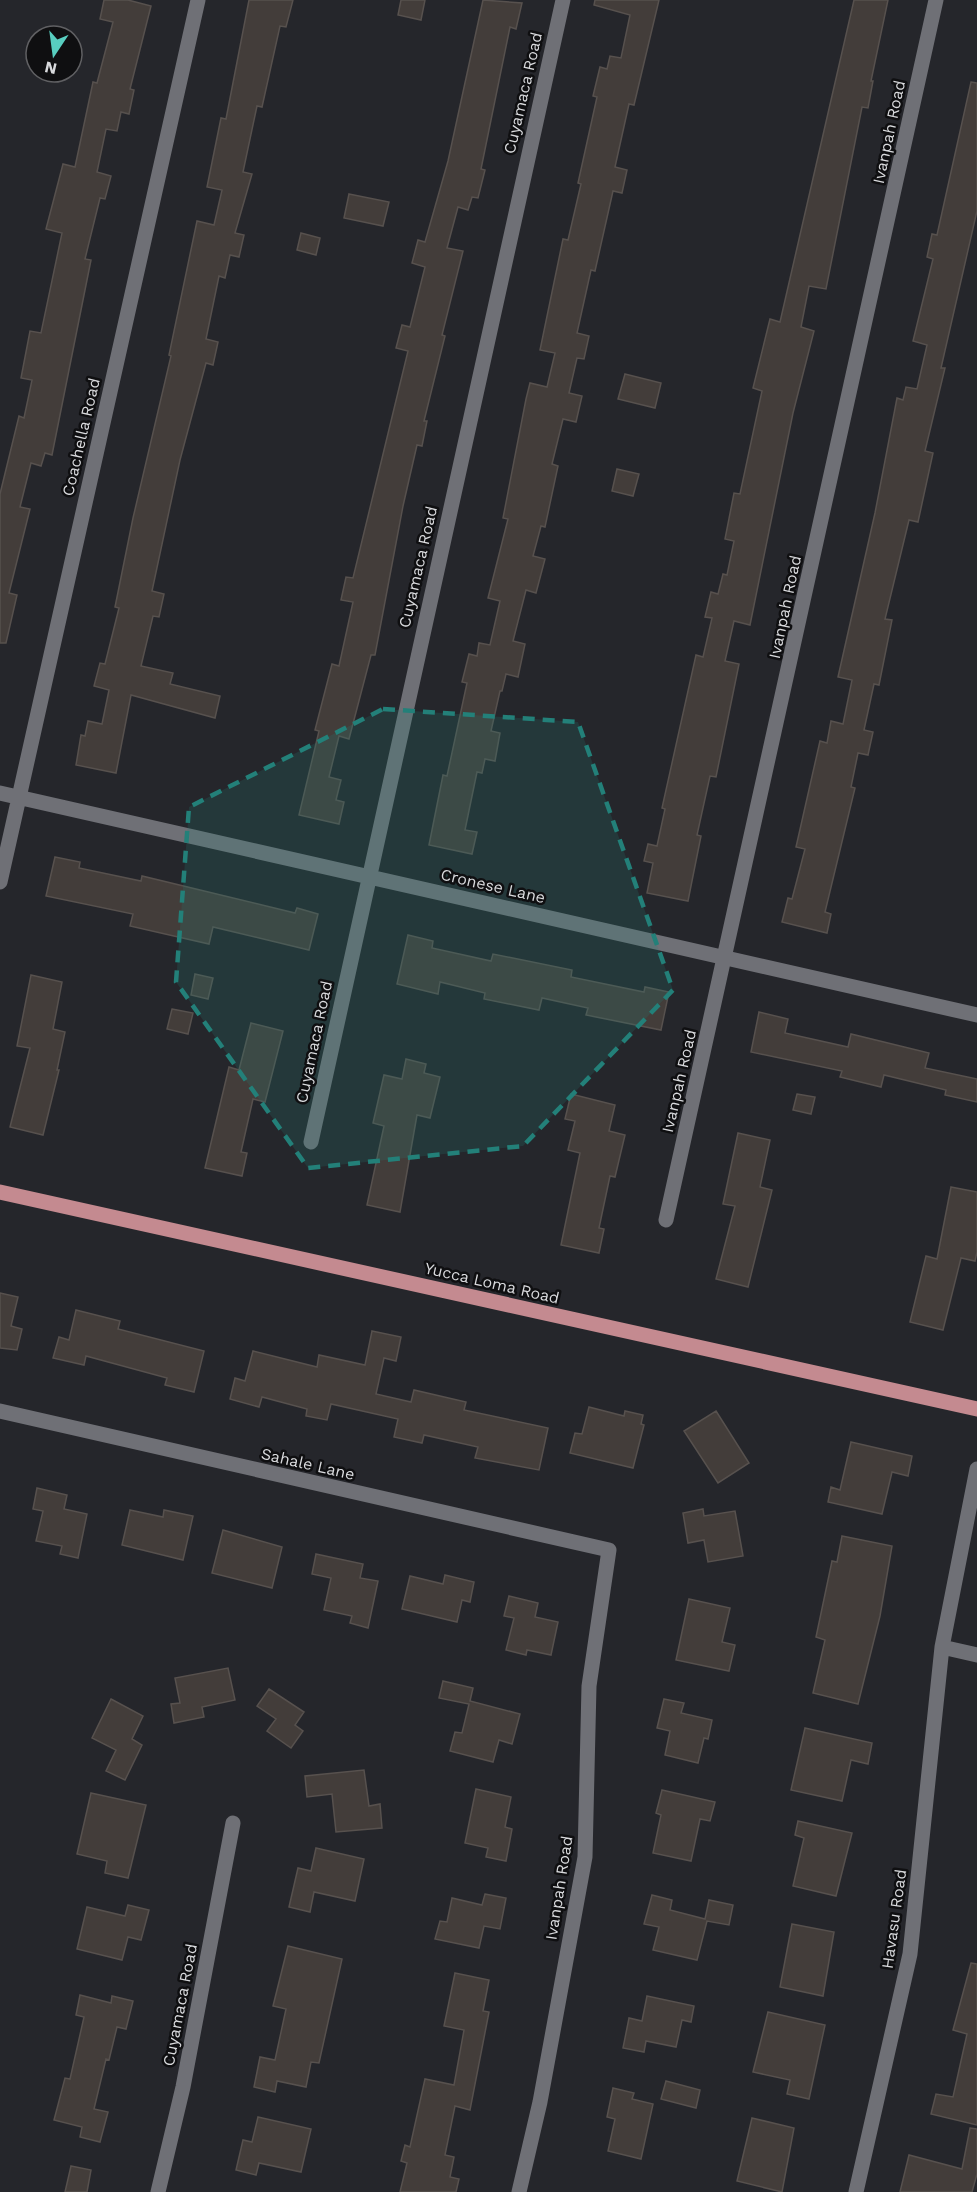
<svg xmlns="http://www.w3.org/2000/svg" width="977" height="2192" font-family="'Work Sans',sans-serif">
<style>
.building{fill:#433d3a;stroke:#57514e;stroke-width:1.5}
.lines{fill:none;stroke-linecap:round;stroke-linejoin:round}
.minor{stroke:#6f7076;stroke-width:15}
.major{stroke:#c48a90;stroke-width:15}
.marked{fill:#238079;fill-opacity:0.2;stroke:#238079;stroke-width:4.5;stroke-dasharray:12 8;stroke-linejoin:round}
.labels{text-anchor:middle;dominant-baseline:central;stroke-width:5;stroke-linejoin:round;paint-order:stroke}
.street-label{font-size:16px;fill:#d9dadd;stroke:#0f0f11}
</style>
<rect width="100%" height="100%" fill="#25262b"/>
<path class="building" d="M104,0H128L151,6L130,89L134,90L129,114L121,112L117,131L106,129L97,172L111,176L105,199L100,198L85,259L91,260L52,455L45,453L41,466L31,463L20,507L30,509L9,593L17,595L6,643H0V494L19,416L24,418L32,380L21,378L30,331L41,333L62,233L46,229L63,164L75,167L93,82L97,83L113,22L100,19Z
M249,0H293L286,27L280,26L262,107L257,106L243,172L252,174L235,233L244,235L239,257L230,255L225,278L219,276L206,339L218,342L213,365L206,363L180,460L152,591L164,594L159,617L153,616L141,666L173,673L170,684L220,696L215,718L131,695L116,773L76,765L81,735L85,736L88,721L102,724L109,690L94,686L100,663L105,664L119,608L115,607L133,518L171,356L169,355L197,221L214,225L222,190L207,187L221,118L226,119Z
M401,0H425L421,20L398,15Z
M483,0L522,3L516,29L510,27L481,169L485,170L478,198L472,197L468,210L458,207L447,248L463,251L442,335L445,336L424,421H427L422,446L417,445L403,506L375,655H371L349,739L339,736L329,777L341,780L336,800L344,802L339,824L299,815L319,731L315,730L332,664L339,666L353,602L341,600L346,577L353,578L408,351L396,348L402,325L410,327L425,267L412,263L418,240L425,242L448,161Z
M595,0H659L634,105L629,104L615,167L627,170L622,193L613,191L595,271L591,270L577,333L589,336L584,359L577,358L569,393L582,396L576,422L563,419L552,464L558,466L545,527L541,526L533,556L545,559L536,593L526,590L513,641L525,644L518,677L506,674L502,691H500L491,731L500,733L495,761L485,759L482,773L477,772L465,830L477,832L472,854L429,845L443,775L447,776L467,683L462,682L469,654L477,656L479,643L490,645L500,601L488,598L508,519L503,518L526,399L530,383L547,387L555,353L540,350L563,239L568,240L581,184L578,183L597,97L593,96L600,67L607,69L610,56L621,58L630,15L594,5Z
M854,0H888L871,81H873L868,108L862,107L826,289L809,286L801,327L814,331L793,413L750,625L734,621L725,661L739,664L716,777L710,776L697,835L701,836L688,901L647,893L653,863L644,861L648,844L657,846L665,809L662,808L696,655L703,657L712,618L705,617L711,592L718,594L723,574L727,575L734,541L725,539L734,493L740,494L762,391L753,388L770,319L780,322Z
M971,82L977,83V211L941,368H945L925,451L933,453L918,522L909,520L885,619L892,620L879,685L874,684L864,730L873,732L868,755L858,753L851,787L855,788L825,912L831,914L827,933L782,922L788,898L792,899L805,849L796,847L820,741L827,743L831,721L843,724L852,680L838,677L875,513L897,398L903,400L906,387L917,389L927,345L913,341L933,259L927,257L932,234L937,235Z
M349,194L389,202L383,226L344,218Z
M301,233L320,238L316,255L297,250Z
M625,374L661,383L655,408L618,399Z
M617,469L639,474L633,496L612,491Z
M55,857L80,862L79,868L141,881L142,876L295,913L297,908L318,914L309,950L213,927L209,944L130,926L133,914L46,896Z
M408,935L433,941L432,948L491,961L493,954L572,970L571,977L644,992L645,987L669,992L661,1030L586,1015L588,1008L542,998L539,1010L484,999L485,993L440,982L438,994L397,984Z
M195,974L213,978L208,999L191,995Z
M31,975L62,982L53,1029L65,1032L57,1070H59L43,1135L10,1127L30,1048L17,1046Z
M172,1009L193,1013L188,1034L167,1029Z
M759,1012L788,1019L785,1033L848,1047L851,1034L929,1053L925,1068L977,1079V1102L945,1095L946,1090L884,1075L881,1087L840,1077L842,1071L751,1052Z
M251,1023L283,1031L265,1102L253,1099L241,1152L247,1153L242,1176L205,1168L229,1067L239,1070Z
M406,1059L426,1064L424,1073L440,1077L430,1118L417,1115L400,1212L367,1205L384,1126L373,1123L384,1075L402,1079Z
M571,1094L615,1105L609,1131L625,1135L615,1177L610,1176L599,1228L604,1229L599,1253L561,1245L580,1153L568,1150L575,1121L565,1119Z
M797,1094L815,1097L811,1114L793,1110Z
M738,1133L770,1140L760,1187L772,1190L748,1287L716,1279L735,1206L723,1204Z
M951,1187L977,1192V1252L975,1261L961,1258L943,1330L910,1322L926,1256L937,1259Z
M0,1293L18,1297L11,1326L22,1329L17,1350L0,1348Z
M76,1310L120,1321L118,1329L204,1351L194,1392L165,1385L167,1378L86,1356L84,1365L53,1358L59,1337L69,1340Z
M372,1331L401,1337L396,1361L384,1358L376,1394L411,1402L414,1390L466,1402L464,1410L548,1428L539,1470L475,1458L478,1447L424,1435L422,1443L394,1437L398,1419L331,1404L327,1420L306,1416L307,1409L262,1397L259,1407L230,1399L235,1378L245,1381L253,1351L317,1367L319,1355L365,1365Z
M589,1407L624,1416L625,1411L643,1415L641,1424L644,1425L633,1468L570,1453L575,1433L582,1434Z
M716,1411L749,1463L718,1483L684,1431Z
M851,1442L912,1456L908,1476L892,1472L882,1514L828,1502L831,1487L840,1490Z
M37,1488L67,1495L64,1509L87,1514L78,1558L60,1554L62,1546L36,1541L43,1511L33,1509Z
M703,1509L704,1516L735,1511L743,1556L708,1562L704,1540L688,1543L683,1513Z
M130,1510L163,1517L164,1510L193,1516L183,1560L122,1545Z
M223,1530L282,1547L272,1588L212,1573Z
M842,1536L892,1546L880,1616L858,1704L813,1693L825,1640L816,1637L832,1561L837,1562Z
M316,1554L363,1564L360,1578L378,1581L368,1628L350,1623L352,1616L324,1610L331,1578L312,1574Z
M445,1575L474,1582L470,1602L462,1600L457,1622L402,1609L410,1576L443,1584Z
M509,1596L538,1603L535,1617L558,1622L551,1655L527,1650L526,1655L506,1650L514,1618L504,1616Z
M689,1599L730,1608L722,1642L735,1645L729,1671L676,1660Z
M228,1668L235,1700L202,1707L204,1717L174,1723L171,1704L180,1703L175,1678Z
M443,1681L473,1688L470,1701L520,1714L512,1744L499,1740L493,1762L450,1751L455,1732L462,1733L469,1704L439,1698Z
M269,1689L304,1712L295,1725L303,1731L291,1748L267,1731L276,1719L257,1706Z
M111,1699L143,1716L132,1739L142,1745L125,1780L106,1771L116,1750L92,1738Z
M664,1699L684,1703L681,1713L712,1720L708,1739L704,1738L698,1763L665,1755L670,1731L657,1728Z
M805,1728L872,1743L868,1764L851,1760L842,1801L791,1790Z
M364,1770L369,1806L380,1804L382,1828L336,1832L332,1794L307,1797L305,1776Z
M476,1789L511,1797L505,1827L512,1829L506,1861L486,1857L488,1848L465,1843Z
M662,1790L715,1802L710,1821L700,1819L691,1861L653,1853L661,1815L656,1813Z
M91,1793L146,1805L128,1878L105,1873L107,1861L77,1854Z
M798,1821L852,1833L836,1896L793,1886L804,1838L795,1835Z
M316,1848L364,1859L355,1901L314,1892L310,1912L289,1907L298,1868L311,1871Z
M485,1894L506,1898L500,1929L484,1926L479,1948L435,1939L440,1921L447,1922L452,1898L482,1905Z
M652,1895L672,1900L670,1910L705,1919L709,1900L733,1905L729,1925L707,1921L697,1960L653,1950L659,1927L644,1924Z
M128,1905L149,1910L141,1940L128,1937L122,1960L77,1949L87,1907L125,1916Z
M792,1924L834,1932L823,1996L780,1987Z
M288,1946L342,1959L319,2063L311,2062L306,2087L277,2081L275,2092L254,2087L260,2057L275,2060L286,2009L273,2006Z
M971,1963L977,1964V2125L931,2114L936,2094L953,2097L967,2034L953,2030Z
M455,1973L489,1980L483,2011L489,2012L470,2110L455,2106L445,2155L454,2157L450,2177L459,2179L456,2192H400L407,2163L401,2161L405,2145L410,2147L425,2079L454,2085L464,2030L444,2026Z
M80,1995L111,2003L112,1996L133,2001L126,2029L117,2027L109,2060L106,2059L94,2109L108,2112L100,2142L80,2137L82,2127L54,2120L65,2078L70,2079L84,2017L76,2015Z
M647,1996L694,2006L691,2022L682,2020L676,2047L646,2041L644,2052L623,2048L629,2018L642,2021Z
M768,2012L825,2025L809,2099L787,2094L790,2080L753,2072Z
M666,2081L700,2090L696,2108L661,2099Z
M613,2088L634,2093L632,2099L653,2104L641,2159L608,2151L615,2119L607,2117Z
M258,2117L311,2129L301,2172L259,2163L256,2175L236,2170L243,2140L252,2142Z
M752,2118L794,2128L782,2192L737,2181Z
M970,2128L977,2129V2174L972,2192H900L909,2155L962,2169Z
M71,2166L91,2170L87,2192H65Z"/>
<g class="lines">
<path class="minor" d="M0,793L977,1015
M0,882L198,0
M311,1142L563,0
M666,1220L936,0
M0,1411L609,1550L589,1686L585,1857L540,2102L519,2192
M942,1647L977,1655
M158,2192L183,2087L233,1823
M856,2192L910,1954L942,1647L977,1469"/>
<path class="major" d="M0,1192L977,1409"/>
</g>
<path class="marked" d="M383,709L578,722L673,990L523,1146L308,1168L176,982L189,807Z"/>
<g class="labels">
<g class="street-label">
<text transform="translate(523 93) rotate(-77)">Cuyamaca Road</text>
<text transform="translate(889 132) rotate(-78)">Ivanpah Road</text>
<text transform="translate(81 437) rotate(-77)">Coachella Road</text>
<text transform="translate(418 567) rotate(-77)">Cuyamaca Road</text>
<text transform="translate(785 607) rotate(-78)">Ivanpah Road</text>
<text transform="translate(493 886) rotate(13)">Cronese Lane</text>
<text transform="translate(314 1042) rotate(-78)">Cuyamaca Road</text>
<text transform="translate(679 1081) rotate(-77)">Ivanpah Road</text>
<text transform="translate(492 1283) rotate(13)">Yucca Loma Road</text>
<text transform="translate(308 1464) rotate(13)">Sahale Lane</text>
<text transform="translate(559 1888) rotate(-81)">Ivanpah Road</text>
<text transform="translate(894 1919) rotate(-82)">Havasu Road</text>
<text transform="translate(180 2005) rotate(-79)">Cuyamaca Road</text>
</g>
</g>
<g transform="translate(54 54) rotate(193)"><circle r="28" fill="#0f0f11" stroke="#606063" stroke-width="1.5"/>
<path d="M0-4.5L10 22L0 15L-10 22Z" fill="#58cec0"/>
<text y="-9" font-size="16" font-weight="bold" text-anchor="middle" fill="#d9dadd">N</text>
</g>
</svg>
